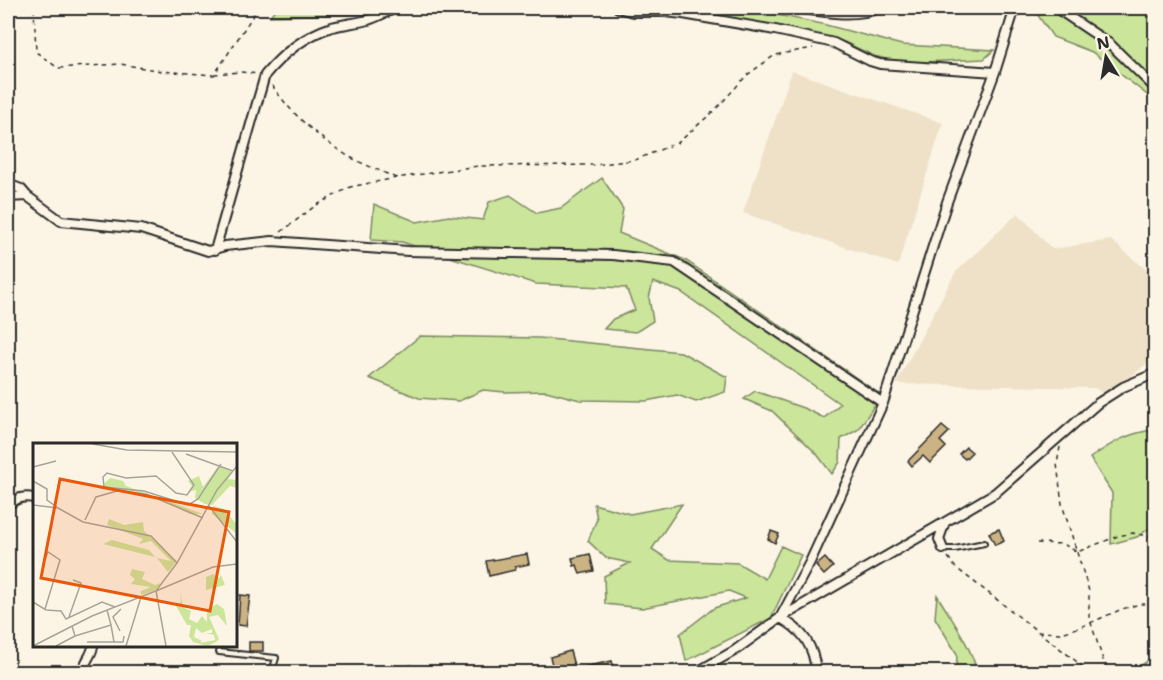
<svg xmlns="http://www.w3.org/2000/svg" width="1163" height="680" font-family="'Shantell Sans',sans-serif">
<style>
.built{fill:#eee1c8}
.green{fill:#cbe59b;stroke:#7b8863;stroke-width:1.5}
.building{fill:#ccb383;stroke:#2b2b2b;stroke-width:1.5}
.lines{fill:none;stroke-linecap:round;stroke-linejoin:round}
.service-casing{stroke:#2b2b2b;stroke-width:8}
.minor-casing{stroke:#2b2b2b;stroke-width:12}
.path{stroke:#2b2b2b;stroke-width:1.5;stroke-dasharray:4.5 4.5;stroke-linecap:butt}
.service{stroke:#fcf5e5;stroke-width:4}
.minor{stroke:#fcf5e5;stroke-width:8}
.inset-road{fill:none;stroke:#a8a49b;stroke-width:1.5}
.view{fill:#e8590c;fill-opacity:0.15;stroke:#e8590c;stroke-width:3}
.inset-edge{fill:none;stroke:#2b2b2b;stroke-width:3}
</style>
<rect width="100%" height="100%" fill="#fcf5e5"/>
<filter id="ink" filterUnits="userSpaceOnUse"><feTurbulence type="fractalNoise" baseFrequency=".0167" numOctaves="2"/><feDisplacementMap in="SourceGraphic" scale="12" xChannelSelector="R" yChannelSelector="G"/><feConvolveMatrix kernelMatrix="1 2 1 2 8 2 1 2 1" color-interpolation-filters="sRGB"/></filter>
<g filter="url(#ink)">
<path class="built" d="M792,71L943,123L898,265L743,213Z
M1018,213L1052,249L1111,240L1155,277V357L1107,396L1095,388L896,384L955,273Z"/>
<path class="green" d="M276,8H385L364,14L270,16Z
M656,8H743L822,24L902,45L994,50L984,59L903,63L874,56L844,42L777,25Z
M1040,8H1142L1155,23V101L1092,52L1053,37L1037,14Z
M602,178L623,209L619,233L685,260L881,395L859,429L841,439L840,462L832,474L816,453L772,411L744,399L755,391L806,409L824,418L840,404L681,292L653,282L649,298L653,321L636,332L604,329L613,319L635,310L626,288L536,284L402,242L371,240L374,204L417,222L449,216L483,220L489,202L510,195L537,213L561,208Z
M420,336L539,338L681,352L727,377L725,392L696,402L677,395L646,401L580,400L546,391L505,392L483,390L459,401L419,398L369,378Z
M1155,430V524L1137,537L1111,544L1112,493L1090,458C1112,443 1129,432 1155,430Z
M594,504L630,514L682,504L652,549L669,560L738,563L765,579L781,546L801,555L771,618L686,661L680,634L714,608L746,598L729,591L642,608L605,604L604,576L630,563L606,558L588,541L597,519Z
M937,595C950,617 972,647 977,672H956L957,654L935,618Z
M1155,655V672H1140L1138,668Z"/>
<path class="building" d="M942,426L949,432L940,441L946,447L930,463L923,456L912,466L908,461Z
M966,447L972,452L965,459L959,454Z
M999,529L1004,541L995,545L989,533Z
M771,531L779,534L775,543L768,539Z
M527,554L529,564L515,567V570L489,576L486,561Z
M590,554L594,571L580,574L577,565L574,566L572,558Z
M825,558L833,567L824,575L816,566Z
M240,595L250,596L246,626L238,625Z
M249,642H263V651H249Z
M570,651L575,669L612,661L615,672H554L550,657Z
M411,665L413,672H391V669Z"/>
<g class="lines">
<g class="service-casing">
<path id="service" d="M943,549H955L984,543
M219,652L276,658L272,672"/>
</g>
<g class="minor-casing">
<path id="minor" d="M618,8L633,12H665L683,14L775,30L834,43L870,61L880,64L995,72
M796,8C823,12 854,18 880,8
M1056,8L1110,44L1156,89
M8,184L21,189L27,196
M8,197L27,196L61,221L141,229L208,251L225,246L272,241L408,251L613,255L674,262L883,403
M215,250L265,75C282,54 306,35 332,27C344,24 356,23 368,20C379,17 388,10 398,8
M8,511V505C17,498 23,496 34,498
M943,549L939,539L945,522
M83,672C84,661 92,656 93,646
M697,672L734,651L780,618L810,562L883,403L947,202L995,72L1015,8
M816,672C814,646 803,630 780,618L995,493L1098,403L1123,387L1156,373"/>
</g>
<path class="path" d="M34,8L36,52L58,68L120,64L161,71L214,75L258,8
M214,74L241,72L258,74
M272,85C289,111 313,133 340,151C356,162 377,169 396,178
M281,232L315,206L350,187L396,178L478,166L594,165L635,160L679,142L716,109L747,75L775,55L813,48
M1060,447L1057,464L1062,504L1089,591V617L1107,672
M1037,543L1063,544L1077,552L1118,536L1133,533L1156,538
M948,557L955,567L1090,672
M1038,632L1062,633L1083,626L1122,609L1140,604H1156"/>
<use href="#service" class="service"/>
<use href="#minor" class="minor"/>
</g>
</g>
<g transform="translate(33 443)">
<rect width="204" height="204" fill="#fcf5e5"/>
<path d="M186,22L200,29L195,36L204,37V45L197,43L179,62L172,61L162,55L163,47L155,49L159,43L155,38L166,33L170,44ZM77,35L90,38L93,43L170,71H157L117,52L66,46ZM180,63L191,66L204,82V91L179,71ZM76,76L91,82L110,79L111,88L144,118L135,129L124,115L138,118L118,98L106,101L110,96L74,82ZM79,97L116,107L122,114L70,101ZM99,126L112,129L109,136L122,142L128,140L122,148L108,152V148L118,144L98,141L102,136L97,132ZM180,131L186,135L188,132L192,142L173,147V134ZM147,149L150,164L158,168L156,176L164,180L169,173L174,179V166L184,161L191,166L194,183L185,172L176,174L186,196L183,199L174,203L160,199L156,193L158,182H154L143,163L148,159ZM163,185L169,190L179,186V190H173L181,192L182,197L167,200L169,198L161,194Z" fill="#cbe59b" fill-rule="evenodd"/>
<path class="inset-road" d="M60,1L94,7L204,9M139,9L161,42L154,52L143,50L123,33L93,35L74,30L70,34L71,44L111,48L155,62L165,56L188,21M153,11L200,28M0,24L23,18M0,38L14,46V57L24,64M0,62L25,65L50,79L118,93L144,120M176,63L204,99M52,77L63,54L84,48L113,51L170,75M10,121L15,109L27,117L12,166M0,159L13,167L28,168L33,176L69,159L82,164M36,174L48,140L40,137M78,182L81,199H90L91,193M87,188L80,174L88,166M42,193L78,182L74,167M54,199H81M0,203L59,173L123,148L144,120L184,47L204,23M23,203L42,193L39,183M93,203L108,154M133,203L123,148L180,124L204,121"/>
<path class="view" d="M27,36L196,69L177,168L8,135Z"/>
<rect width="204" height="204" class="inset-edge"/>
</g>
<rect width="1163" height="680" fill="none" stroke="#fcf5e5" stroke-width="30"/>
<rect x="15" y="15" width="1133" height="650" fill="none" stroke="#2b2b2b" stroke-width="2" filter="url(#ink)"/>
<g transform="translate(1106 57) rotate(349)" stroke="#fcf5e5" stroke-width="4.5" paint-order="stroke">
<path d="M0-4.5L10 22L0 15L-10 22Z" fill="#2b2b2b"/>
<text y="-9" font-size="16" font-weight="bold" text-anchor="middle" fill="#2b2b2b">N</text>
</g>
</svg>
